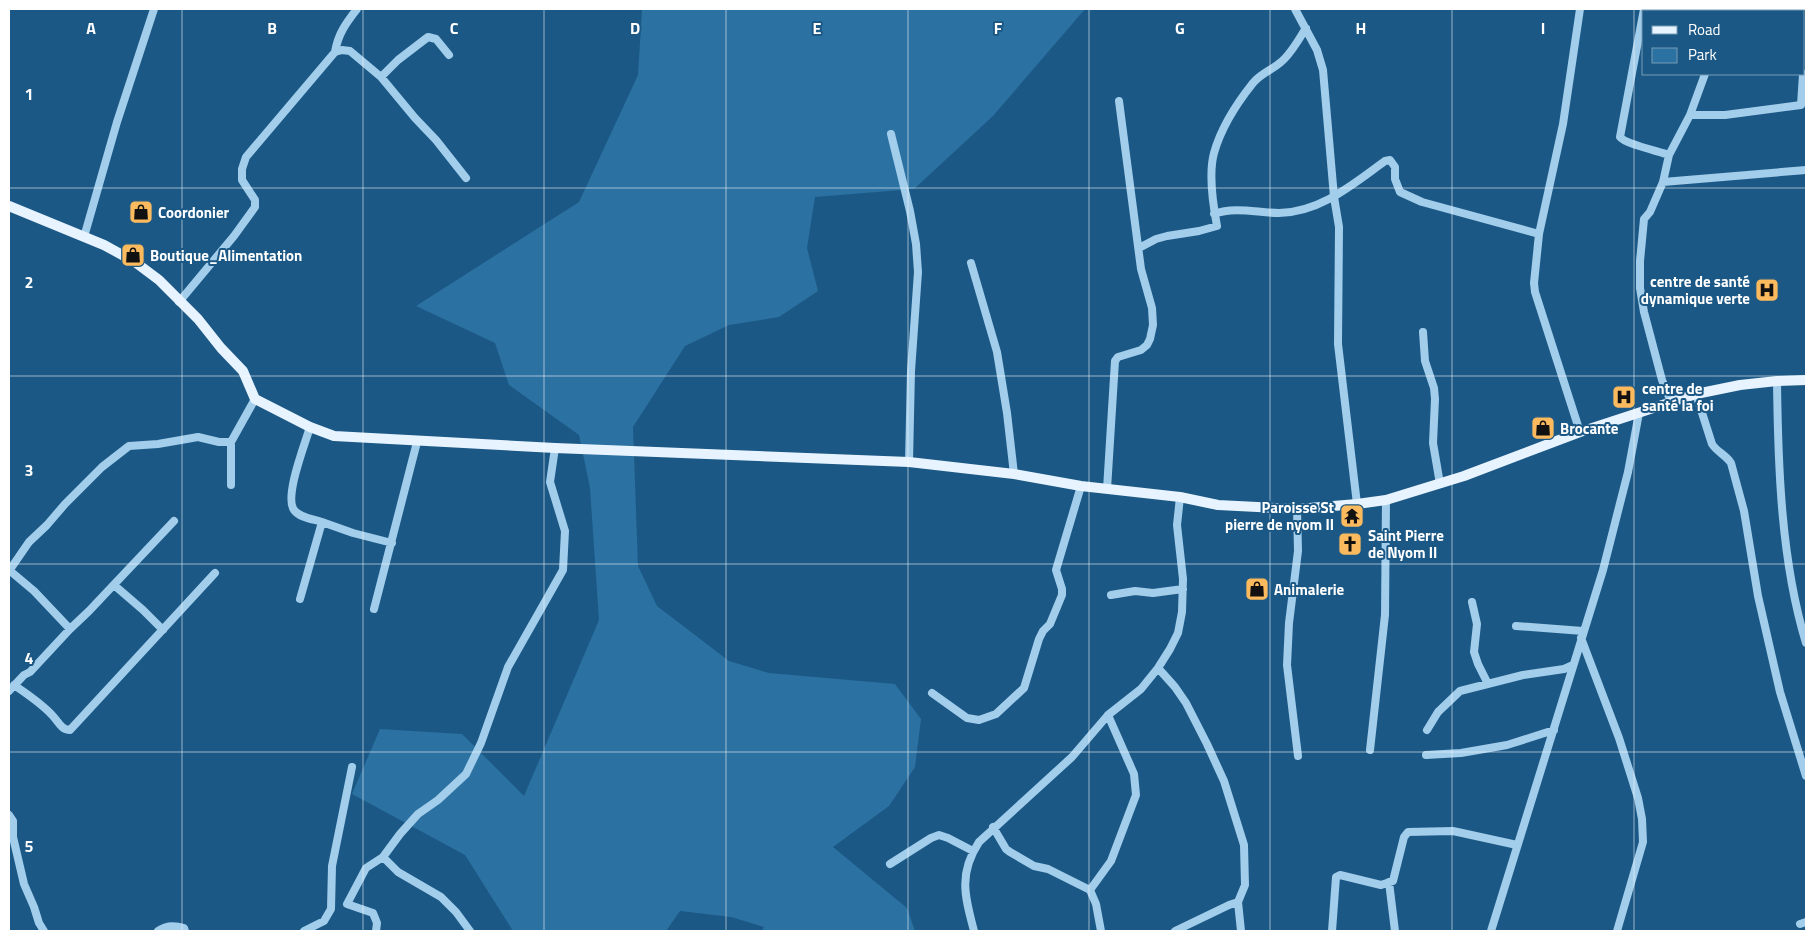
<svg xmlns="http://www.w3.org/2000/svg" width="1815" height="940" font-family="'Titillium Web',sans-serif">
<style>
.green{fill:#2b71a2}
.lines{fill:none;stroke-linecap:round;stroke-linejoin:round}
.minor{stroke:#a2cdeb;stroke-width:8}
.major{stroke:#e7f3ff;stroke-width:10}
.grid{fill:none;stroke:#fff;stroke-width:1;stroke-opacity:0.55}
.labels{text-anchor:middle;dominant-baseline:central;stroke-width:4;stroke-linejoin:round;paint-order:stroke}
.poi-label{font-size:15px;font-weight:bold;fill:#fff;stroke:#1b5885;text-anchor:start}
.grid-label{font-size:16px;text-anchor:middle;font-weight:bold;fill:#fff;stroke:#1b5885;stroke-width:4;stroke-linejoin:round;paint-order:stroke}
</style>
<rect width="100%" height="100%" fill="#1b5885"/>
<path class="green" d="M642,9H1085L993,116L914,189L815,197L807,248L818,291L779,317L729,325L685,346L633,427L638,566L657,606L729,661L769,673L895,684L921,719L915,767L889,806L833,847L907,908L915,931H762L764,927L731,917L680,911L666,931H513L465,855L352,794L380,729L462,734L524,796L599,620L590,488L579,435L509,385L495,343L416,306L579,202L638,75Z"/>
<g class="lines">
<path class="minor" d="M1295,9L1317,50L1323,70L1334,197L1339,227L1338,344L1357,504
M1580,9L1563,124L1539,234L1534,283L1535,292L1580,432
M1644,9L1620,137C1625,144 1658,151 1669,155
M1724,11L1725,9
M335,52C338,34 346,23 357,9
M381,77L398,60L428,37L436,39L449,55
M1690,115L1705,74
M891,134L910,211L916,244L918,272L911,371L909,462
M1663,182L1806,170
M1214,214C1236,206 1257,213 1279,213C1321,212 1353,184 1385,161L1390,160L1395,167V179L1400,192L1422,202L1539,234
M84,237L117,122L154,9
M1139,248L1156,239L1167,236L1199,231L1217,226C1213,205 1208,175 1214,153C1221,128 1237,103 1253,83C1261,73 1272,70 1281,62C1291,54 1299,39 1306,28
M971,263L997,352L1007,413L1014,474
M179,302L234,236L255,207V200L242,180V169L246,157L335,52L342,50L350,51L381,77L415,118L436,140L466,178
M1423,332L1425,361L1434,388L1435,399L1433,443L1440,484
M1777,381C1778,466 1781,561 1806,643
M1696,394L1712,444C1717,452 1726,455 1731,463L1744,511L1758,596L1780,692L1806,776
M1671,402L1662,380L1644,312L1640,288V261L1644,219L1650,212L1663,182L1669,155L1690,115H1725L1801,105L1803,74
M310,427C305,444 284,497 294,510C300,518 313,519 322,522
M231,485V442
M1107,489L1115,361L1118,357L1141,350L1147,345L1150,339L1153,325L1152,308L1141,269L1119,101
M1297,509L1298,551L1289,623L1287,665L1298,756
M9,570L34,591L70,629
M9,571L29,542L47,525L65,504L102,467L129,446L158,444L198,437L219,442H231L255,399
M114,585L143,610L163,630
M1111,595L1135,591L1153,593L1183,589
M300,599L322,522L353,533L392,543
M1472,602L1477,624L1474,652L1478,664L1488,684
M374,609L417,442
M1516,626L1583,631
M1581,638L1619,738L1638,798L1642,819L1643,842L1617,931
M1158,668L1175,687L1186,703L1207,744L1224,781L1244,845L1245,885L1238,902L1241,931
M14,685C27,694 41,703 52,715C58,721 61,730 70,730L215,573
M9,691L24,675L30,672L70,629L89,611L174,521
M932,693L967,718L979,720L996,714L1024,688L1039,639L1043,631L1050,624L1062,595V589L1056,570L1081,486
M1427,730L1438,712L1460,691L1523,675L1564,669L1573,665
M1370,750L1385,615L1386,500
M1426,755L1461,753L1507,745L1554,730
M9,815L13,821V837L24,884L34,907L39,923L44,931
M993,827L1006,849L1010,852L1034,866L1048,869L1090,890
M383,857L398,872L441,897L456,912L470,931
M890,864L931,838L939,835L948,838L973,851
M1389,882L1395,931
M1800,924L1806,922
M158,931C166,925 174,925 184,928L185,931
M304,931L324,921L331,909L332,866L352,767
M376,931L377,923L373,913L347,904L366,868L383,857L400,834L418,814L438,800L466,774L481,743L508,667L563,570L565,531L550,482L555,448
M974,931C965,897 958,874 979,842L1072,757L1108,715L1141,689L1158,668L1170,649L1178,633L1182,612L1183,579L1177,525L1180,497
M1101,931L1096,904L1090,890L1111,861L1136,795L1134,774L1108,715
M1175,931L1229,905L1238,902
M1332,931L1336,877L1340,875L1381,885L1393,881L1404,837L1408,832L1453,831L1517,845
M1491,931L1603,570L1628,472L1639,413"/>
<path class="major" d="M9,206L104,245L135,262L159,280L198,319L221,348L243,371L255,399L310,427L334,436L555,448L909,462L1014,474L1081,486L1180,497L1218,505L1297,509L1357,504L1386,500L1464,476L1580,432L1696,394L1740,385L1777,381L1806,380"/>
</g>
<path class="grid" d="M182,9V931M363,9V931M544,9V931M726,9V931M908,9V931M1089,9V931M1270,9V931M1452,9V931M1634,9V931M9,188H1806M9,376H1806M9,564H1806M9,752H1806"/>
<defs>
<g id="shop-square" transform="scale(1.25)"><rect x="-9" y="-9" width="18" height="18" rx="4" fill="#fcba5f" stroke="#1b5885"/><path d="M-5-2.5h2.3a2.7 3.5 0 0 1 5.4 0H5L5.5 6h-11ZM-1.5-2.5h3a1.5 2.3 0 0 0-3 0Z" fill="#111"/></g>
<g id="hospital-square" transform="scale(1.25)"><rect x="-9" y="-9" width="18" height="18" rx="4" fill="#fcba5f" stroke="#1b5885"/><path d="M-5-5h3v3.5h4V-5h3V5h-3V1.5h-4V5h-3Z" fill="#111"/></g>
<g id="temple-square" transform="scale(1.25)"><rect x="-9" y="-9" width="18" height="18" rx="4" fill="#fcba5f" stroke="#1b5885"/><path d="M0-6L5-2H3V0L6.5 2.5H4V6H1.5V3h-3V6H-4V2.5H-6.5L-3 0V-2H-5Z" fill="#111"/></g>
<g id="church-square" transform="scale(1.25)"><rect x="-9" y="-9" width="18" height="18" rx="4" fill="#fcba5f" stroke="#1b5885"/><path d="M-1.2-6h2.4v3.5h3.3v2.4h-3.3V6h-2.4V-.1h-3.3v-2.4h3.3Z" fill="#111"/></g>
</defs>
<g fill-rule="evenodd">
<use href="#shop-square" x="141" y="212"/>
<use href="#shop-square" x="133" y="255"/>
<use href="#hospital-square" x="1767" y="290"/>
<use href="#hospital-square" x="1624" y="397"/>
<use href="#shop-square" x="1543" y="428"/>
<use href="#temple-square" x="1352" y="516"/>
<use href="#church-square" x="1350" y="544"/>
<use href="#shop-square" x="1257" y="589"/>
</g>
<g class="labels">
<g class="poi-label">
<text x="158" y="212">Coordonier</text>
<text x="150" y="255">Boutique_Alimentation</text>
<text x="1750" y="281" text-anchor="end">centre de santé<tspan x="1750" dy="17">dynamique verte</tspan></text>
<text x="1642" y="388">centre de<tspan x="1642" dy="17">santé la foi</tspan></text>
<text x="1560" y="428">Brocante</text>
<text x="1334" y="507" text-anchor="end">Paroisse St<tspan x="1334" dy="17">pierre de nyom II</tspan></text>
<text x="1368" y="535">Saint Pierre<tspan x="1368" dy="17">de Nyom II</tspan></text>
<text x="1274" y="589">Animalerie</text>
</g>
</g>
<g class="grid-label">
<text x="91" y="34">A</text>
<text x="272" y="34">B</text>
<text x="454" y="34">C</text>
<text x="635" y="34">D</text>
<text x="817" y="34">E</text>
<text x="998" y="34">F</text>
<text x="1180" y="34">G</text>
<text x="1361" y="34">H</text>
<text x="1543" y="34">I</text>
<text x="29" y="100">1</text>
<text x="29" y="288">2</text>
<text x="29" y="476">3</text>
<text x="29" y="664">4</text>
<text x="29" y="852">5</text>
</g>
<rect width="1815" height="940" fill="none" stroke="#ffffff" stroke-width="20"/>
<rect x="1642" y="10" width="162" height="65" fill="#1b5885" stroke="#769bb6"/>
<rect x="1652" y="26" width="25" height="8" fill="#e7f3ff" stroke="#769bb6"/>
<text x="1688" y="35" font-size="15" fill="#ffffff">Road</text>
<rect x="1652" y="48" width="25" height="15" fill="#2b71a2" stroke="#769bb6"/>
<text x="1688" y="60" font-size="15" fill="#ffffff">Park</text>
</svg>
